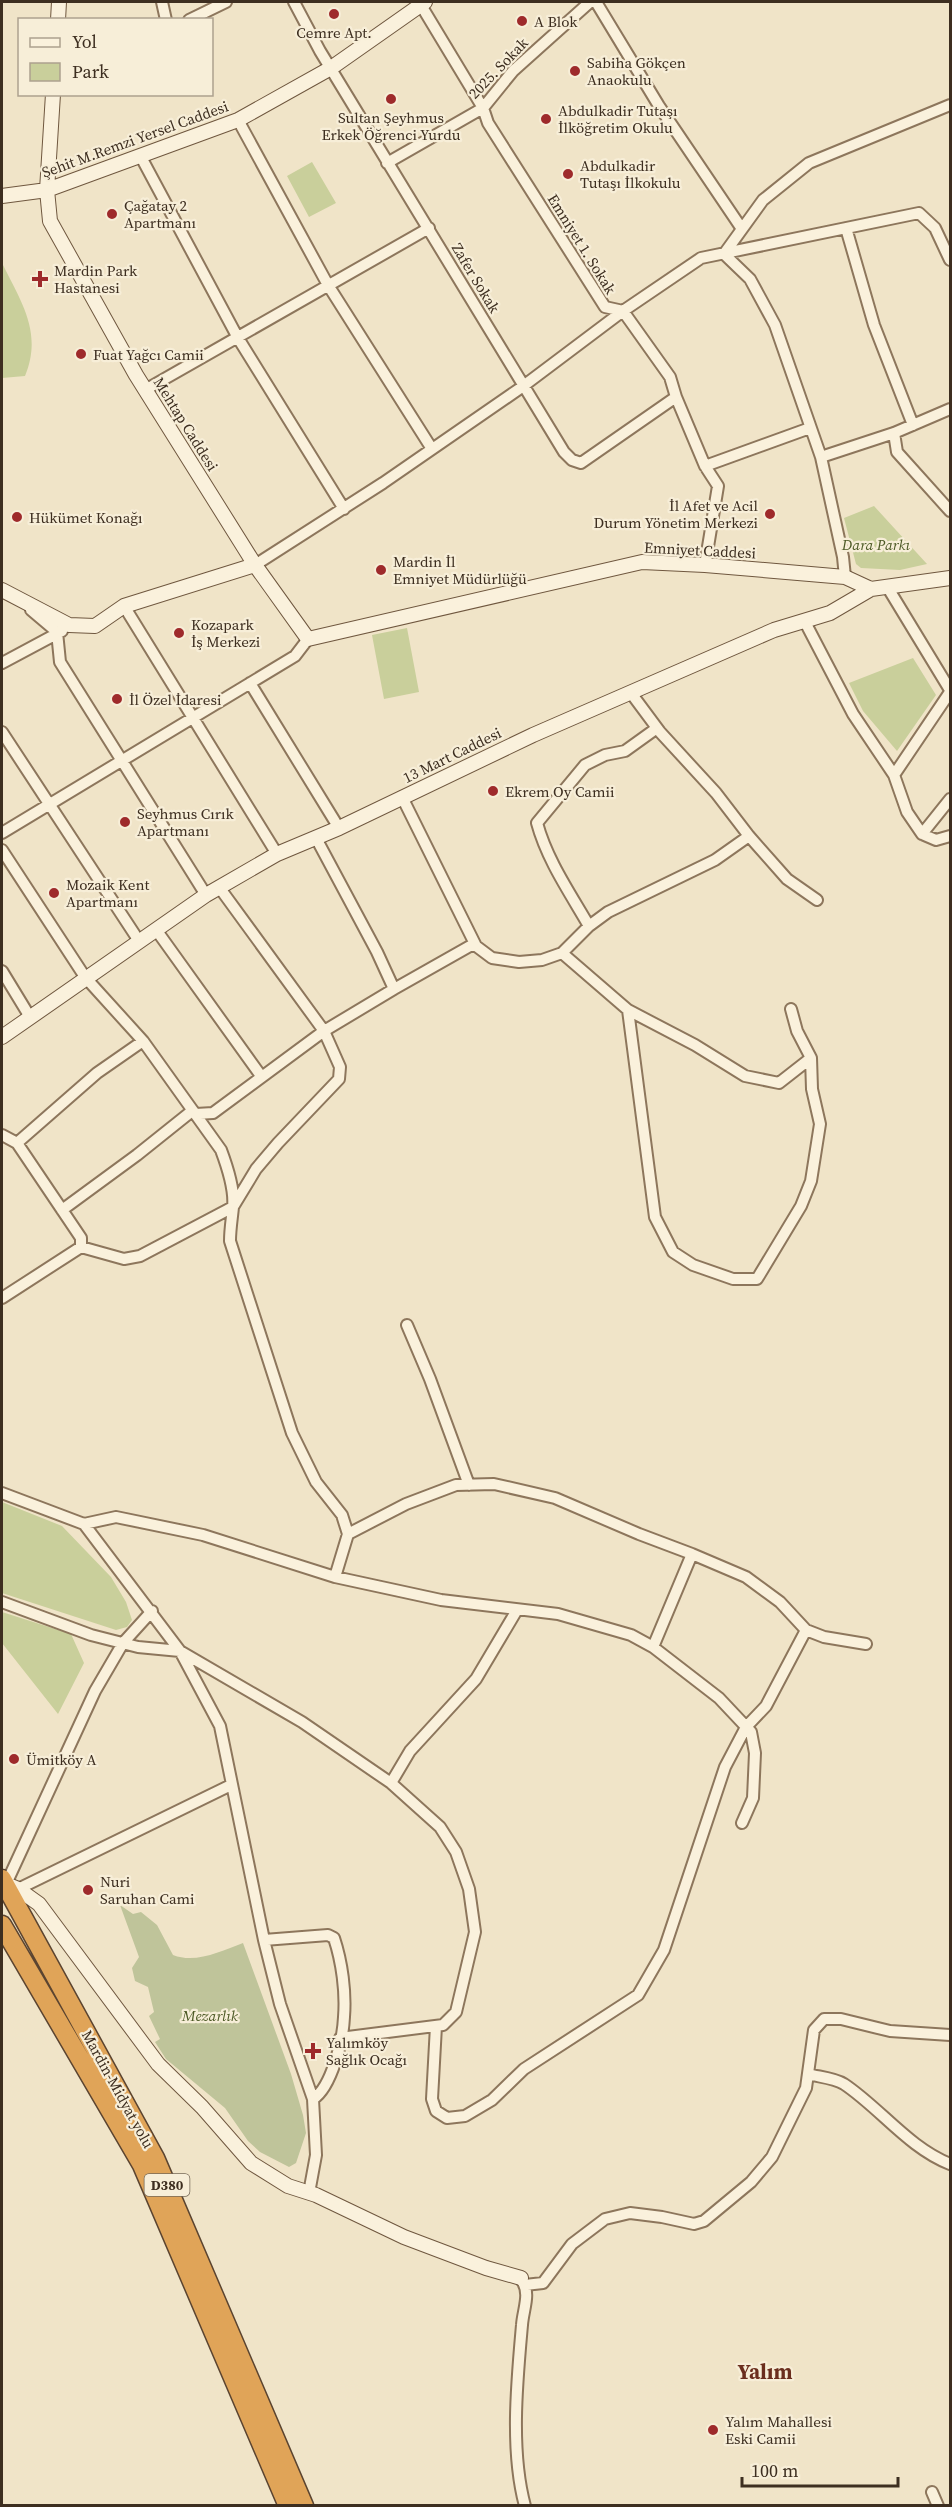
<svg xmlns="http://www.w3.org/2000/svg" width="952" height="2507" font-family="'Source Serif 4',serif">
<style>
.green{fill:#c9cf9b}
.cemetery{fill:#bfc49a}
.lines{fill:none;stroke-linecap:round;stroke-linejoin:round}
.street-casing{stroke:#8d765c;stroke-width:14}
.secondary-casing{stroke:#6f573f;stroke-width:16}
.highway-casing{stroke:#5b4430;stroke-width:21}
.street{stroke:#faf1dc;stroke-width:10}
.secondary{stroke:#faf1dc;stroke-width:14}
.highway{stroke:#e0a458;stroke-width:18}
.poi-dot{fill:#9e2a2b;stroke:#f7eed8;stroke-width:2}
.labels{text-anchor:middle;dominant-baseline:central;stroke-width:4.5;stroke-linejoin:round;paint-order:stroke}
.shield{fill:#f7eed8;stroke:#756857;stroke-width:1.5}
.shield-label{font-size:14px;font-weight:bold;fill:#3d2e20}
.poi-label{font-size:15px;fill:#3d2e20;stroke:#f7eed8;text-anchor:start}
.street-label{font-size:15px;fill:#3d2e20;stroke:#f7eed8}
.park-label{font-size:15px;font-style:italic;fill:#4d5a26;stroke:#f7eed8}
.district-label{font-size:21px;font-weight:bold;fill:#6b2e1e;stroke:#f7eed8}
</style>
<rect width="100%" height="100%" fill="#f0e4c8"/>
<path class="green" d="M312,162L336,203L309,217L287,176Z
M2,263C21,302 43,332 25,376L2,378Z
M874,506L927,564L900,570L861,568L856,564L844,518Z
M407,628L419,692L384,699L372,635Z
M913,658L936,695L897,751L863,711L849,683Z
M2,1502L62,1526L111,1577L126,1602L132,1620L127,1627L116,1630L2,1593Z
M2,1612L71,1634L84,1663L58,1714L2,1643Z"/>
<path class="cemetery" d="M120,1905L133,1914L141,1912L157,1925L173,1955C196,1964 221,1951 243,1943L291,2074L303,2115L306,2133L296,2163L289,2167L260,2152L248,2141L225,2108L166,2059L155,2042L160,2039L149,2016L154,2012L148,1987L135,1981L132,1968L139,1957Z"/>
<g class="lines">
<g class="street-casing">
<path id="street" d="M162,2L166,20
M294,2L320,51L564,452L572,460L581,463L676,397
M419,2L483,108L488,123L605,307L623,311L670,377L676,397L705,466L718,486L705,565
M596,2L659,106L742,229
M189,20L226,2
M238,120L328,285L432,449
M141,157L238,338L344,509
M387,163L483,108L513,71L590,2
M846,228L874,325L913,425
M724,254L750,279L775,325L821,457L843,557L845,577
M724,254L763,200L809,163L950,105
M145,390L429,228
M894,433L897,452L950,511
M821,457L894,433L950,409
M705,466L810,428
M255,565L383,483L522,387L623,311L701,258L919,213L935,228L950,260
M888,588L950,690
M124,606L277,854
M31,610L57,632L60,662L206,895
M805,622L853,714L894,775L907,812L922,834L936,840L950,836
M2,663L62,631
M250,683L339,828
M631,693L660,732L716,793L749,836L787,879L817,900
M2,732L139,941
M894,775L950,692
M402,797L476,946
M2,833L295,656L308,639
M922,834L950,799
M2,850L85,977L143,1041L221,1150C227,1166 235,1190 233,1207C232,1218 230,1229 230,1241L292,1433L316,1482L342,1515L348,1534L335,1577
M589,926C570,893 547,860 537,823L585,765L605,755L625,751L657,728
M157,931L261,1076
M562,953L628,1010L655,1217L673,1252L693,1265L733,1279H757L801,1206L811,1181L820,1124L812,1089L811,1058L797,1031L791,1009
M2,971L30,1017
M394,989L470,946H476L492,958L519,962L542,960L562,953L589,926L608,912L715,860L749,836
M628,1010L695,1045L745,1076L779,1083L811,1058
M196,1114L213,1113L324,1031L394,989L377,952L316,838
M2,1135L17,1143L81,1238V1247L2,1298
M17,1143L97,1073L143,1041
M62,1210L137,1155L192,1111
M81,1247L124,1259L140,1256L233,1207L256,1169L278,1143L339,1079L340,1067L324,1031L219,887
M407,1325L430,1379L469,1485
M2,1493L84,1524L180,1651L220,1726L264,1940L280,2004L313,2099L316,2155L309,2193
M84,1524L116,1517L203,1535L335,1577L441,1600L558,1614L631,1635L653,1647L719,1698L751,1732L755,1753L753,1798L742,1823
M348,1534L406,1504L456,1485L494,1484L555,1498L639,1534L692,1554L746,1577L780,1602L806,1630L824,1637L866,1644
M2,1602L91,1635L138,1647L180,1651L302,1722L391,1783L440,1827L456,1852L469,1889L475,1932L456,2012L443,2025L340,2038
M653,1647L692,1554
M391,1783L410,1751L476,1679L517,1610
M6,1884L95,1691L123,1643L152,1611
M18,1889L231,1785
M264,1940L328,1935L334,1938C342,1962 346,1992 344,2017C343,2039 332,2087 313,2099
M436,2026L432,2099L436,2111L447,2118L465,2116L492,2100L524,2069L638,1995L664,1950L725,1767L746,1727L766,1706L806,1630
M808,2074C819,2077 834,2078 844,2084C880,2108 909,2148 950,2164
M522,2281C531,2293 523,2310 522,2325C517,2381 510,2451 525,2506
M525,2285L543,2283L572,2244L605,2219L630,2213L662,2217L694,2224L704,2221L751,2182L772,2157L806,2088L814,2030L824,2019H841L890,2031L950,2035
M932,2492L938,2506"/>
</g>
<g class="secondary-casing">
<path id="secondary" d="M58,20L59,2
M53,94L47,190L50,221L136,375L255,565
M2,196L47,190L238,120L331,68L425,2
M2,590L69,625L95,626L124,606L255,565L308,639L642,562L705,565L845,577L871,589
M2,1037L206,895L277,854L339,828L533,735L774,630L830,613L871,589L950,578
M6,1884L18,1889L39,1904L158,2064L202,2107L251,2163L288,2186L316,2195L404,2237L486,2268L521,2278"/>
</g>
<g class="highway-casing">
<path id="highway" d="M2,1879L155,2158L304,2506
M2,1925L142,2165L288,2506"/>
</g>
<use href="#street" class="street"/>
<use href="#secondary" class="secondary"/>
<use href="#highway" class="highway"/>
</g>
<g class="poi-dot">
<circle cx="334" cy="14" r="6"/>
<circle cx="522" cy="21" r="6"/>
<circle cx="575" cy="71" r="6"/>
<circle cx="391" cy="99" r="6"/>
<circle cx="546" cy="119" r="6"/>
<circle cx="568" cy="174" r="6"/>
<circle cx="112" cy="214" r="6"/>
<path d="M37 270h6v6h6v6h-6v6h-6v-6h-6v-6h6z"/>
<circle cx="81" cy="354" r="6"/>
<circle cx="770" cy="514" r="6"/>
<circle cx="17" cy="517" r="6"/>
<circle cx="381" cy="570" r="6"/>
<circle cx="179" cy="633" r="6"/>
<circle cx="117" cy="699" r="6"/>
<circle cx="493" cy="791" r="6"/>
<circle cx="125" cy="822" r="6"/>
<circle cx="54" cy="893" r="6"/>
<circle cx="14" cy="1759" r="6"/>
<circle cx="88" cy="1890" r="6"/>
<path d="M310 2042h6v6h6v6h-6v6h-6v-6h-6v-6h6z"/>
<circle cx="713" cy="2430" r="6"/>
</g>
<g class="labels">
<rect class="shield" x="144.5" y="2174" width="45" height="22" rx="4.5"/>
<g class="shield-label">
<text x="167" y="2185">D380</text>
</g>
<g class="poi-label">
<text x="534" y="21">A Blok</text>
<text x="334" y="32" text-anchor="middle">Cemre Apt.</text>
<text x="587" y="62">Sabiha Gökçen<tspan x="587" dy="17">Anaokulu</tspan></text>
<text x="558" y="110">Abdulkadir Tutaşı<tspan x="558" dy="17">İlköğretim Okulu</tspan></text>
<text x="391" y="117" text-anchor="middle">Sultan Şeyhmus<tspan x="391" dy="17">Erkek Öğrenci Yurdu</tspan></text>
<text x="580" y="165">Abdulkadir<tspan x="580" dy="17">Tutaşı İlkokulu</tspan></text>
<text x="124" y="205">Çağatay 2<tspan x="124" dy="17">Apartmanı</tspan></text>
<text x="54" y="270">Mardin Park<tspan x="54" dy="17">Hastanesi</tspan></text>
<text x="93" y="354">Fuat Yağcı Camii</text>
<text x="758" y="505" text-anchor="end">İl Afet ve Acil<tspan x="758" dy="17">Durum Yönetim Merkezi</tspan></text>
<text x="29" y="517">Hükümet Konağı</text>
<text x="393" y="561">Mardin İl<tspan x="393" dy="17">Emniyet Müdürlüğü</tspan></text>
<text x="191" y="624">Kozapark<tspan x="191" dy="17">İş Merkezi</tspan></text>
<text x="129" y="699">İl Özel İdaresi</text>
<text x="505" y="791">Ekrem Oy Camii</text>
<text x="137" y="813">Seyhmus Cırık<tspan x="137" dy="17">Apartmanı</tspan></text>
<text x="66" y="884">Mozaik Kent<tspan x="66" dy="17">Apartmanı</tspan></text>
<text x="26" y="1759">Ümitköy A</text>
<text x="100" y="1881">Nuri<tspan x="100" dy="17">Saruhan Cami</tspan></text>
<text x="326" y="2042">Yalımköy<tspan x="326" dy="17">Sağlık Ocağı</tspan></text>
<text x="725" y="2421">Yalım Mahallesi<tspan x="725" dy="17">Eski Camii</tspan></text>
</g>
<g class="street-label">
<text transform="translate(498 68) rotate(-46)">2025. Sokak</text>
<text transform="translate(135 139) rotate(-20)">Şehit M.Remzi Yersel Caddesi</text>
<text transform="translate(582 244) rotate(58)">Emniyet 1. Sokak</text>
<text transform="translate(476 278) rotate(59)">Zafer Sokak</text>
<text transform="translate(186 424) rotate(58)">Mehtap Caddesi</text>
<text transform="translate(700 550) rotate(3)">Emniyet Caddesi</text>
<text transform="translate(452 755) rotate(-26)">13 Mart Caddesi</text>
<text transform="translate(118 2089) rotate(61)">Mardin-Midyat yolu</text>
</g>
<g class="park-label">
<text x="876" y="544">Dara Parkı</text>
<text x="210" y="2015">Mezarlık</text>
</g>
<g class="district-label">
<text x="765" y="2371">Yalım</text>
</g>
</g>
<rect width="952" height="2507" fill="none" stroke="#3d2e20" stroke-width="6"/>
<rect x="18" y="18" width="195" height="78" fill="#f7eed8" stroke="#ada18e" stroke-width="1.5"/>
<rect x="30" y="38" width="30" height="9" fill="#faf1dc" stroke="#ada18e" stroke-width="1.5"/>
<text x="72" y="48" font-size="18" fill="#3d2e20">Yol</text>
<rect x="30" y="63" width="30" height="18" fill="#c9cf9b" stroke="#ada18e" stroke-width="1.5"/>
<text x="72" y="78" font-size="18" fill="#3d2e20">Park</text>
<path d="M742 2477v9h156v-9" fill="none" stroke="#3d2e20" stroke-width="3"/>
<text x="751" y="2477" font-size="18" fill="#3d2e20" stroke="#f7eed8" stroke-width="4.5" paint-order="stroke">100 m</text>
</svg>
